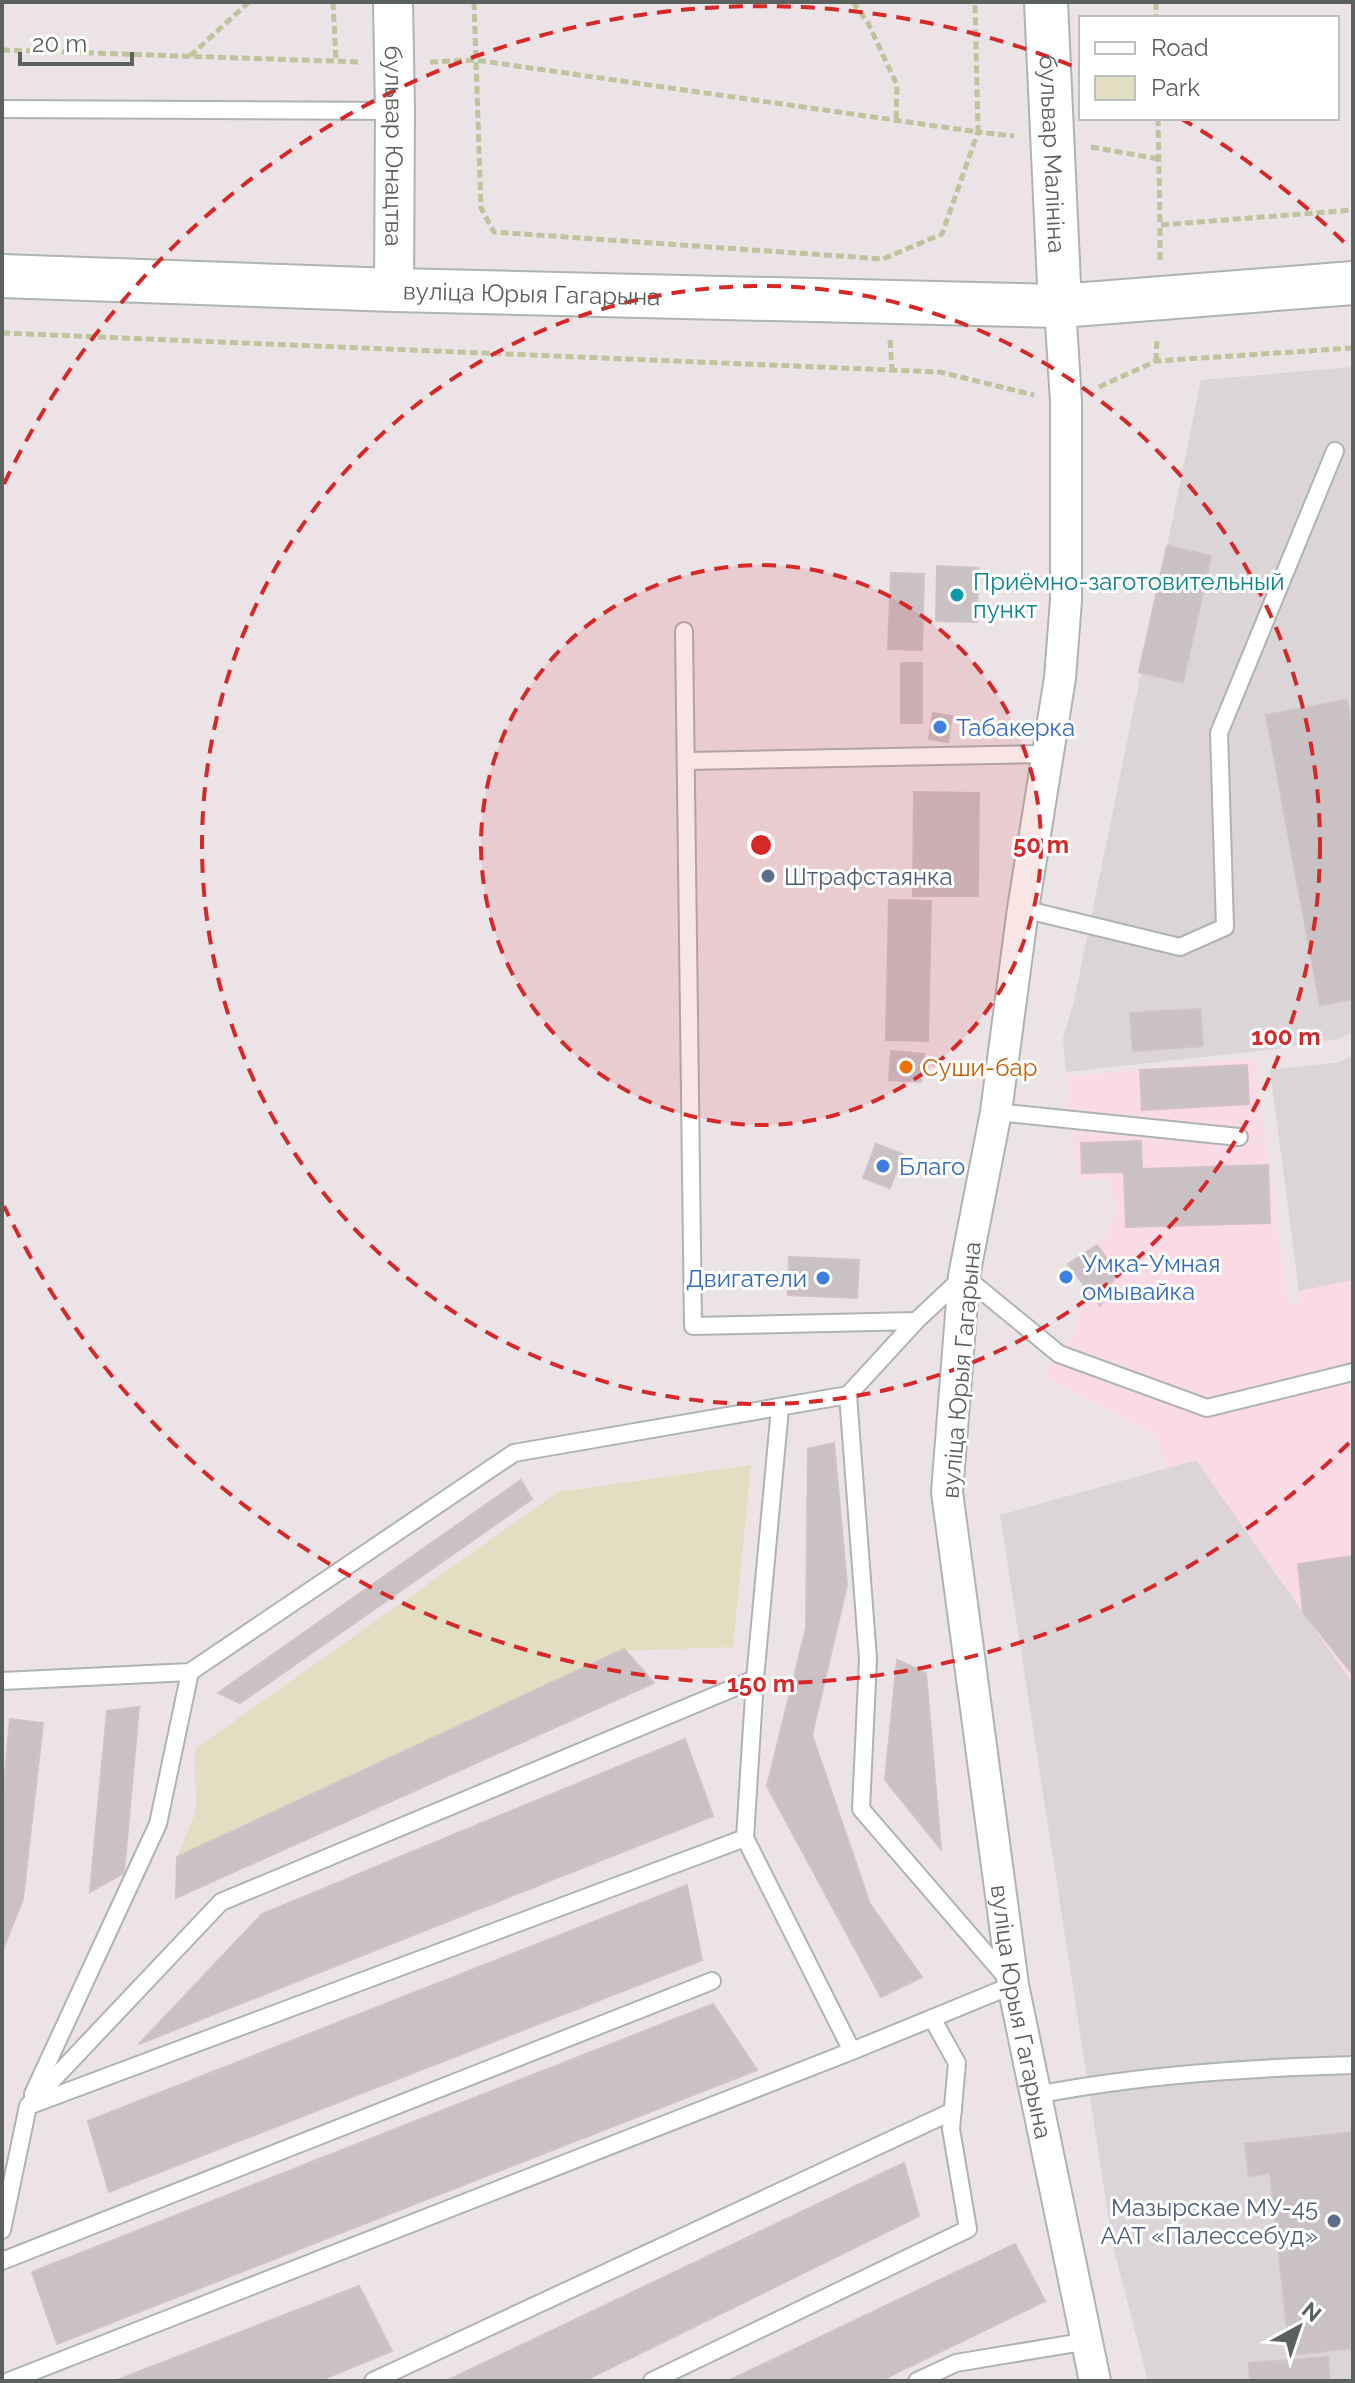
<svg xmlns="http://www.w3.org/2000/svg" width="1355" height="2383" font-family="Raleway,sans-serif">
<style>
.commercial{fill:#fadae5}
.industrial{fill:#dbd5d7}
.green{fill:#e1dec2}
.building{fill:#c9c1c4;stroke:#d0c2c8;stroke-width:2}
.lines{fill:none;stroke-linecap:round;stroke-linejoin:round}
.service-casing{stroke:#aeb4b1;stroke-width:20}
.minor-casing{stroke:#aeb4b1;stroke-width:34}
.tertiary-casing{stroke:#aeb4b1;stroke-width:42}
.secondary-casing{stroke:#adb4b1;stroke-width:46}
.path{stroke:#bec49d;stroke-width:5;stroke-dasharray:8 4;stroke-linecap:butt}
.service{stroke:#fff;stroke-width:16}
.minor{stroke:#fff;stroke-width:30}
.tertiary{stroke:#fff;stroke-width:38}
.secondary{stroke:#fff;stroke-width:42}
.ring{fill:none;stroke:#d62828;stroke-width:4;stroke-dasharray:14 10}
.culture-dot{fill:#0f9aa8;stroke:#fff;stroke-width:3}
.shop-dot{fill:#3f7fe0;stroke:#fff;stroke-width:3}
.service-dot{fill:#5c6f8a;stroke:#fff;stroke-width:3}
.food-dot{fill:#e8710a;stroke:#fff;stroke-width:3}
.labels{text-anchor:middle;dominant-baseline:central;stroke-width:6;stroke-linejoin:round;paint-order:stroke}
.street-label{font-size:24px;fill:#5b625e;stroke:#fff}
.culture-label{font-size:24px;fill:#0d838f;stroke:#fff;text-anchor:start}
.shop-label{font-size:24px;fill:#366cbe;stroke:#fff;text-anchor:start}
.service-label{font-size:24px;fill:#4e5e75;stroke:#fff;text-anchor:start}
.food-label{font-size:24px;fill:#c56008;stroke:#fff;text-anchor:start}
.centre{fill:#d62828;stroke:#fff;stroke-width:4}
.ring-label{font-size:24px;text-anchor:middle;font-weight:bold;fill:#d62828;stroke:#fff;stroke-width:6;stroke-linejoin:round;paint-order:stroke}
</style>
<rect width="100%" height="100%" fill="#ece3e6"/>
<path class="commercial" d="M1254,1058L1288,1304L1300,1303L1299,1291L1353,1280V1684L1196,1460L1166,1468L1156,1435L1043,1375L1074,1336L1086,1288L1068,1264L1104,1240L1117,1208L1107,1180L1077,1179L1067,1077Z"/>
<path class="industrial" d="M1353,367V1032L1338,1039L1268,1050L1066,1072L1063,1039L1074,1001L1201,380Z
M1353,1055V1280L1299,1291L1270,1070L1340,1062Z
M1196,1460L1353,1684V2381H1148L1113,2246L1000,1515Z"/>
<path class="green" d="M751,1465L733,1647L619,1651L177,1857L196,1811L195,1749L558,1492Z"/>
<path class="building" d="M1167,546L1211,556L1183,682L1139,672Z
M937,566L978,568L977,622L936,621Z
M891,573L924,574L922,650L888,649Z
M901,663H922V723H901Z
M1347,700L1353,734V999L1320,1005L1266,715Z
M933,713L952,716L948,742L929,739Z
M914,792L979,793L978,896H913Z
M889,900L931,901L928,1041L886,1040Z
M1200,1009L1203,1046L1133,1051L1130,1013Z
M891,1051L924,1054L921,1082L889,1080Z
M1247,1065L1249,1104L1142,1110L1140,1070Z
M1141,1141L1142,1169L1268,1165L1270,1223L1126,1227L1124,1172L1082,1173L1081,1143Z
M876,1144L903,1154L890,1188L863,1178Z
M1097,1245L1117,1272L1100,1306L1068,1264Z
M789,1257L859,1260L857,1298L788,1295Z
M834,1443L847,1585L812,1735L870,1904L922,1977L881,1997L767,1786L806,1628L808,1449Z
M521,1480L532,1499L240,1703L218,1693Z
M1353,1556V1675L1303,1612L1298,1564Z
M624,1649L654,1683L176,1898L177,1857Z
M897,1660L926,1673L941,1849L885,1780Z
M139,1707L124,1873L90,1892L107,1711Z
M10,1719L43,1723L23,1899L2,1952V1809Z
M685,1739L713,1816L139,2044L262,1914Z
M687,1885L702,1960L109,2192L88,2121Z
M713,2004L757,2070L57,2344L32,2272Z
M1353,2132V2348L1290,2355L1270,2173L1249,2176L1245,2144Z
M904,2163L919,2216L584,2381H446Z
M1015,2244L1045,2301L880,2381H728Z
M359,2286L392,2351L319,2381H115Z
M1328,2357L1330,2381H1250L1249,2363Z"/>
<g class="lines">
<g class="service-casing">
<path id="service" d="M2,109L395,111
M684,631L693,1326L916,1321
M686,761L1046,754
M1023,909L1180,947L1225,927L1219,733L1335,451
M996,1112L1239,1137
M755,1679L745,1838L852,2051
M2,1681L190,1672L514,1453L848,1395L916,1321L964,1276L1059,1354L1207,1408L1353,1372
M33,2094L158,1824L190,1672
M1036,2095C1140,2075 1247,2068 1353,2065
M31,2105L745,1838
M2,2230L28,2106L221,1902L755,1679L780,1408
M2,2261L712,1981
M9,2381L852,2051L1013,1985L861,1809L868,1659L848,1395
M373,2381L953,2111
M652,2381L968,2229L951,2129L957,2063L932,2018
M917,2381L956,2363L1088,2341"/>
</g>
<g class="minor-casing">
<g id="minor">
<path id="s1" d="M1060,306L1066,402V600L1060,678L1023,909L996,1112L964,1276L947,1492L1013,1985L1095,2381"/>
</g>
</g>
<g class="tertiary-casing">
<g id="tertiary">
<path id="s2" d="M393,2L395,111L394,290"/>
</g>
</g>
<g class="secondary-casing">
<g id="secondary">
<path id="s3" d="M1046,2L1060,306"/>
<path id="s4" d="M2,276L394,290L1060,306L1353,283"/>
</g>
</g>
<path class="path" d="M333,2L336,61
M474,2L481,208L494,232L883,259L942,234L978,132L1014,136
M853,2L868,23L897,85L896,120
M1156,2V18
M2,50L360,62
M190,56L249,2
M430,62L475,60L978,132L975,2
M1158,118L1160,225L1353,210
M1091,147L1159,159
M1160,260V225
M2,333L940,372L1034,395
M890,340L892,370
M1156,361L1157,338
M1099,387L1156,361L1353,348"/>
<use href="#service" class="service"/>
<use href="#minor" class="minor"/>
<use href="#tertiary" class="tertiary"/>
<use href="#secondary" class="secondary"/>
</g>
<circle cx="761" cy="845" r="280" fill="#d62828" fill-opacity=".12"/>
<g class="ring">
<circle cx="761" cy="845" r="280"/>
<circle cx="761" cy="845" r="559"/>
<path d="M1349 1443A839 839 0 0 1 4 1206M4 484A839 839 0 0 1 1075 67M1180 118A839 839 0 0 1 1349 247"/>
</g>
<circle class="culture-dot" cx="957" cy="595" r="8"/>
<g class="shop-dot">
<circle cx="940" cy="727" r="8"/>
<circle cx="883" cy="1166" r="8"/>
<circle cx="1066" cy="1277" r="8"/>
<circle cx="823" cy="1278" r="8"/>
</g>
<g class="service-dot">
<circle cx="768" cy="876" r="8"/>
<circle cx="1334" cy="2221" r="8"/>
</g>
<circle class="food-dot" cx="906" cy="1067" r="8"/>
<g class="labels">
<g class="street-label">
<text stroke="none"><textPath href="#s2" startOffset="144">бульвар Юнацтва</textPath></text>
<text stroke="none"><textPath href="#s3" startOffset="152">бульвар Малініна</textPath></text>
<text stroke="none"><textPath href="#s4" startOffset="530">вуліца Юрыя Гагарына</textPath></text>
<text transform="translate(961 1370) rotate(-85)">вуліца Юрыя Гагарына</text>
<text stroke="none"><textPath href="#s1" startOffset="1720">вуліца Юрыя Гагарына</textPath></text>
</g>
<g class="culture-label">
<text x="973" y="581">Приёмно-заготовительный<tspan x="973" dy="28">пункт</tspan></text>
</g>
<g class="shop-label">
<text x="956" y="727">Табакерка</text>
<text x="899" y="1166">Благо</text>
<text x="1082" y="1263">Умка-Умная<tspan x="1082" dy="28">омывайка</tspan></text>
<text x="807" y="1278" text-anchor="end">Двигатели</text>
</g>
<g class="service-label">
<text x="784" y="876">Штрафстаянка</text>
<text x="1318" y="2207" text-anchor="end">Мазырскае МУ-45<tspan x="1318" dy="28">ААТ «Палессебуд»</tspan></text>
</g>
<g class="food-label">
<text x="922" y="1067">Суши-бар</text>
</g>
</g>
<circle cx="761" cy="845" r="12" class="centre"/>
<g class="ring-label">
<text x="1041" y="853">50 m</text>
<text x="1286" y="1045">100 m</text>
<text x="761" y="1692">150 m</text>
</g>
<rect width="1355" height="2383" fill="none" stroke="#5b625e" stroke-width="8"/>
<rect x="1079" y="16" width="260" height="104" fill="#ffffff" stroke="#bdc0bf" stroke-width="2"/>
<rect x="1095" y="42" width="40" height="12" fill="#ffffff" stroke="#bdc0bf" stroke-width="2"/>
<text x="1151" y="56" font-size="24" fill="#5b625e">Road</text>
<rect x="1095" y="76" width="40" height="24" fill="#e1dec2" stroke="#bdc0bf" stroke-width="2"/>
<text x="1151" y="96" font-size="24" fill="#5b625e">Park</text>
<g transform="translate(1299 2327) rotate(40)" stroke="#ffffff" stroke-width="6" paint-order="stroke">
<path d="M0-6L14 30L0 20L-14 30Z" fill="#5b625e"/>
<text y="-12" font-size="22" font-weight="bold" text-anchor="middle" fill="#5b625e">N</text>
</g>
<path d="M20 52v12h112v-12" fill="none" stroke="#5b625e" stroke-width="4"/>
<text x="32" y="52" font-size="24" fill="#5b625e" stroke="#ffffff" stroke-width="6" paint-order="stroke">20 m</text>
</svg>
